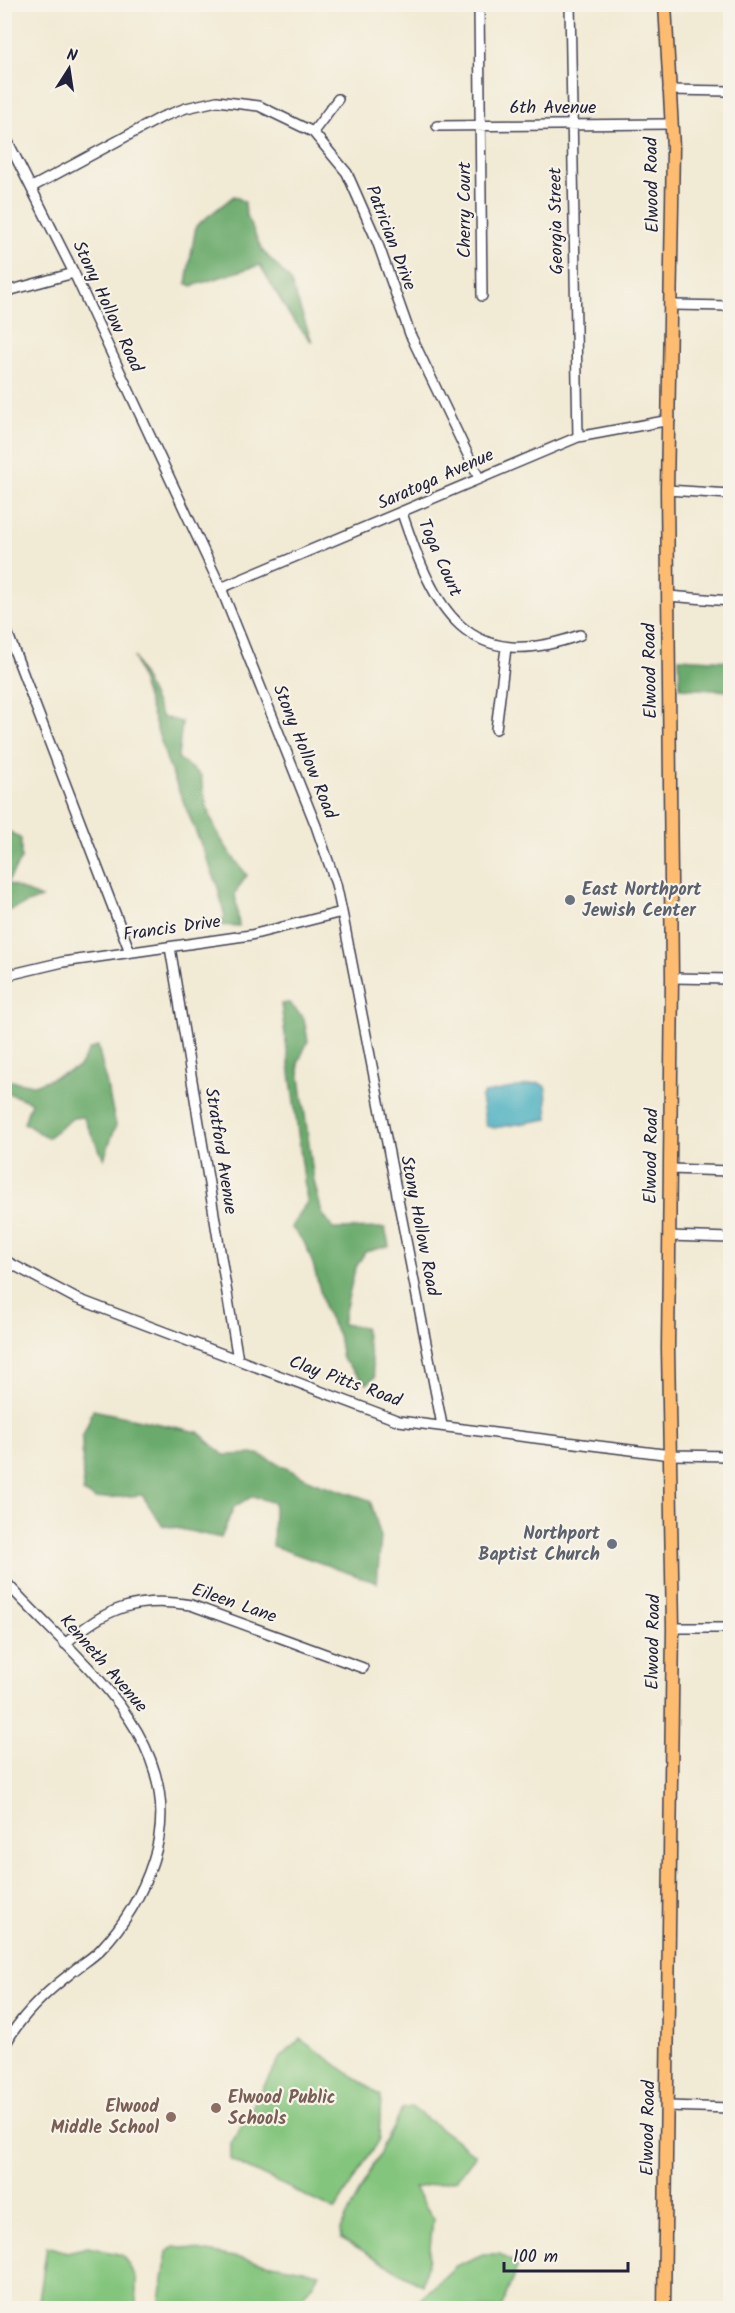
<svg xmlns="http://www.w3.org/2000/svg" width="735" height="2313" font-family="Kalam,sans-serif">
<style>
.green{fill:#83c57d;stroke:#52745c;stroke-width:1.5}
.forest{fill:#6aaa6c;stroke:#466654;stroke-width:1.5}
.water{fill:#3eaabd;stroke:#30667c;stroke-width:1.5}
.lines{fill:none;stroke-linecap:round;stroke-linejoin:round}
.minor-casing{stroke:#414052;stroke-width:12}
.major-casing{stroke:#414052;stroke-width:15}
.minor{stroke:#fff;stroke-width:9}
.major{stroke:#fdbc70;stroke-width:12}
.worship-dot{fill:#6b7280;stroke:#f7f3e8;stroke-width:2}
.education-dot{fill:#8d6e63;stroke:#f7f3e8;stroke-width:2}
.labels{text-anchor:middle;dominant-baseline:central;stroke-width:4.5;stroke-linejoin:round;paint-order:stroke}
.street-label{font-size:18px;fill:#22223b;stroke:#f7f3e8}
.worship-label{font-size:18px;font-weight:bold;fill:#5b616d;stroke:#f7f3e8;text-anchor:start}
.education-label{font-size:18px;font-weight:bold;fill:#785e54;stroke:#f7f3e8;text-anchor:start}
</style>
<rect width="100%" height="100%" fill="#f7f3e8"/>
<filter id="ink" filterUnits="userSpaceOnUse"><feTurbulence type="fractalNoise" baseFrequency=".0167" numOctaves="2"/><feDisplacementMap in="SourceGraphic" scale="12" xChannelSelector="R" yChannelSelector="G"/><feConvolveMatrix kernelMatrix="1 2 1 2 8 2 1 2 1" color-interpolation-filters="sRGB"/></filter>
<filter id="wash" filterUnits="userSpaceOnUse"><feTurbulence type="fractalNoise" baseFrequency=".008" numOctaves="4" result="noise"/><feDisplacementMap in="SourceGraphic" scale="24" xChannelSelector="R" yChannelSelector="G"/><feGaussianBlur stdDeviation="1.35" result="paint"/><feColorMatrix in="noise" values="0 0 0 0 0 0 0 0 0 0 0 0 0 0 0 0 0 1.4 0 .05"/><feComposite in="paint" operator="in"/></filter>
<g filter="url(#wash)">
<rect width="100%" height="100%" fill="#f1ead4"/>
<path class="green" d="M300,2039L381,2096L379,2139L335,2210L231,2160V2144L279,2060Z
M411,2107L476,2155L456,2180L414,2188L433,2218L429,2258L422,2285L341,2238L340,2230L402,2109Z
M47,2246L67,2252L88,2247L122,2255L136,2277V2308H38Z
M175,2246L320,2273L295,2308H159L167,2252Z
M483,2254H500L518,2265L501,2308L412,2307L456,2266Z"/>
<path class="forest" d="M234,196L245,202L246,214L262,250L290,280L312,342L290,316L260,265L192,286L186,283L196,226Z
M134,657L162,717L182,722L178,758L201,776C206,819 220,842 247,875L235,893L239,926L217,925L225,917L217,884L168,764Z
M679,658L730,661V691L680,688Z
M9,831L21,839V859L7,883L41,898L5,912V837Z
M289,1003L304,1018L308,1041L298,1063L314,1181L322,1213L333,1229L385,1228L389,1246L365,1252L355,1269L342,1324L364,1327L375,1377L367,1384L342,1359L338,1335L325,1310L313,1264L304,1242L291,1227L307,1202L281,1004Z
M98,1046L116,1125L104,1159L83,1117L73,1118L47,1138L24,1123L31,1102L5,1092V1080L34,1085L50,1079L79,1067L89,1050Z
M93,1410L198,1432L224,1455L258,1454L314,1482L370,1500L381,1537L377,1583L273,1546L274,1503L253,1496L234,1507L221,1538L162,1525L142,1495L95,1499L83,1492L82,1438Z"/>
<path class="water" d="M539,1083L546,1087L548,1119L494,1128L486,1126L481,1098L485,1093Z"/>
</g>
<g filter="url(#ink)">
<g class="lines">
<g class="minor-casing">
<path id="minor" d="M479,4L482,296
M570,4L578,437
M668,90L730,91
M437,126L670,124
M313,132L338,99
M4,134L74,273L221,588L316,826L336,884L342,912L442,1425
M32,187L162,117L186,108L217,101L259,106L313,132L347,173L377,241L410,334L479,478
M4,292L74,273
M672,305L730,306
M667,490L730,494
M402,513C434,609 466,676 580,635
M221,588L578,437L670,420
M668,596L730,601
M4,624L130,952
M496,729L506,648
M170,947L238,1360
M4,976L63,962L251,935L342,912
M672,978L730,979
M670,1169L730,1171
M669,1236L730,1238
M4,1260L75,1298L399,1421L671,1455L730,1456
M4,1580C74,1659 193,1741 153,1861C142,1895 124,1925 100,1950C91,1959 80,1965 71,1973C45,1993 19,2017 4,2047
M673,1628H730
M65,1644C105,1608 137,1596 191,1605L363,1668
M668,2106L730,2108"/>
</g>
<g class="major-casing">
<path id="major" d="M664,2308L673,1628L668,1349L672,978L667,490L673,148L665,4"/>
</g>
<use href="#minor" class="minor"/>
<use href="#major" class="major"/>
</g>
</g>
<g class="worship-dot">
<circle cx="570" cy="900" r="6"/>
<circle cx="612" cy="1544" r="6"/>
</g>
<g class="education-dot">
<circle cx="216" cy="2108" r="6"/>
<circle cx="171" cy="2117" r="6"/>
</g>
<g class="labels">
<g class="street-label">
<text x="553" y="108">6th Avenue</text>
<text transform="translate(653 185) rotate(-91)">Elwood Road</text>
<text transform="translate(465 210) rotate(-90)">Cherry Court</text>
<text transform="translate(557 221) rotate(-91)">Georgia Street</text>
<text transform="translate(390 238) rotate(69)">Patrician Drive</text>
<text transform="translate(107 307) rotate(65)">Stony Hollow Road</text>
<text transform="translate(436 480) rotate(-24)">Saratoga Avenue</text>
<text transform="translate(439 558) rotate(66)">Toga Court</text>
<text transform="translate(651 671) rotate(-91)">Elwood Road</text>
<text transform="translate(304 752) rotate(68)">Stony Hollow Road</text>
<text transform="translate(172 929) rotate(-8)">Francis Drive</text>
<text transform="translate(220 1151) rotate(81)">Stratford Avenue</text>
<text transform="translate(652 1156) rotate(-89)">Elwood Road</text>
<text transform="translate(419 1226) rotate(79)">Stony Hollow Road</text>
<text transform="translate(345 1382) rotate(20)">Clay Pitts Road</text>
<text transform="translate(234 1604) rotate(19)">Eileen Lane</text>
<text transform="translate(654 1642) rotate(-89)">Elwood Road</text>
<text transform="translate(103 1664) rotate(49)">Kenneth Avenue</text>
<text transform="translate(649 2128) rotate(-89)">Elwood Road</text>
</g>
<g class="worship-label">
<text x="582" y="890">East Northport<tspan x="582" dy="21">Jewish Center</tspan></text>
<text x="600" y="1534" text-anchor="end">Northport<tspan x="600" dy="21">Baptist Church</tspan></text>
</g>
<g class="education-label">
<text x="228" y="2098">Elwood Public<tspan x="228" dy="21">Schools</tspan></text>
<text x="159" y="2107" text-anchor="end">Elwood<tspan x="159" dy="21">Middle School</tspan></text>
</g>
</g>
<rect width="735" height="2313" fill="none" stroke="#f7f3e8" stroke-width="24"/>
<g transform="translate(69 69) rotate(12)" stroke="#f7f3e8" stroke-width="4.5" paint-order="stroke">
<path d="M0-4.5L10 22L0 15L-10 22Z" fill="#22223b"/>
<text y="-9" font-size="16" font-weight="bold" text-anchor="middle" fill="#22223b">N</text>
</g>
<path d="M504 2262v9h124v-9" fill="none" stroke="#22223b" stroke-width="3"/>
<text x="513" y="2262" font-size="18" fill="#22223b" stroke="#f7f3e8" stroke-width="4.5" paint-order="stroke">100 m</text>
</svg>
